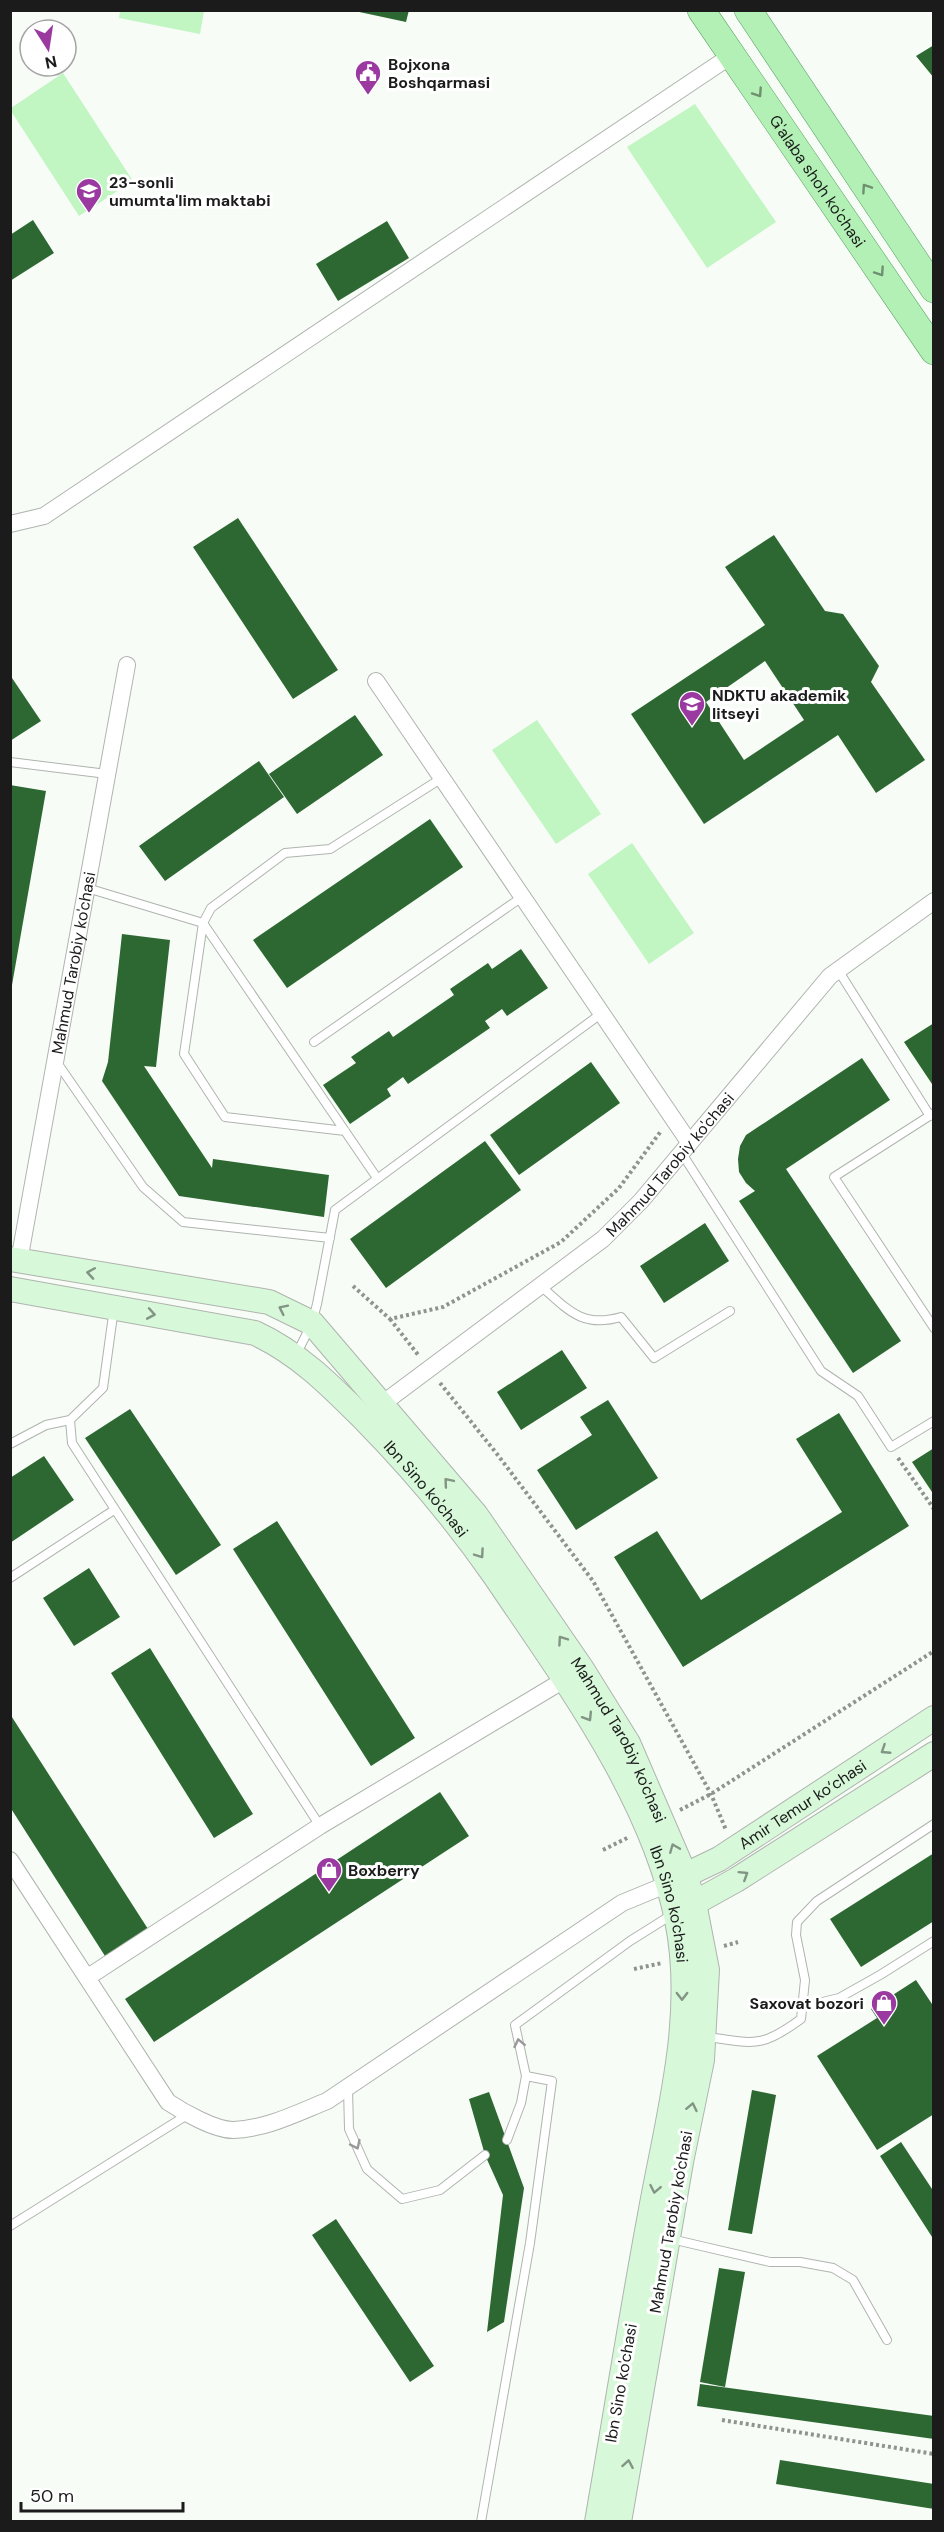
<svg xmlns="http://www.w3.org/2000/svg" width="944" height="2532" font-family="'DM Sans',sans-serif">
<style>
.green{fill:#c1f5c2}
.building{fill:#2d6832;fill-rule:evenodd}
.lines{fill:none;stroke-linecap:round;stroke-linejoin:round}
.lane-casing{stroke:#afb4af;stroke-width:10}
.street-casing{stroke:#afb4af;stroke-width:18}
.secondary-casing{stroke:#afb4af;stroke-width:26}
.primary-casing{stroke:#5b9f60;stroke-width:28}
.path{stroke:#909390;stroke-width:4;stroke-dasharray:3 3;stroke-linecap:butt}
.lane{stroke:#fff;stroke-width:8}
.street{stroke:#fff;stroke-width:16}
.secondary{stroke:#d8f8da;stroke-width:24}
.primary{stroke:#b2f0b6;stroke-width:27}
.oneway{stroke:#6e9070}
.oneway2{stroke:#829584}
.oneway3{stroke:#989898}
.labels{text-anchor:middle;dominant-baseline:central;stroke-width:6;stroke-linejoin:round;paint-order:stroke}
.poi-label{font-size:16px;font-weight:bold;fill:#1a1b1a;stroke:#fff;text-anchor:start}
.street-label{font-size:16px;fill:#1a1b1a;stroke:#fff}
</style>
<rect width="100%" height="100%" fill="#f7fcf7"/>
<path class="green" d="M120,11V10L204,11L200,34L119,18Z
M63,73L133,181L79,216L11,111V108Z
M695,104L776,222L707,268L627,147Z
M537,720L601,814L556,844L492,750Z
M632,843L694,933L649,964L588,874Z"/>
<path class="building" d="M350,10H409L406,22Z
M934,45V78L916,56Z
M33,220L54,253L10,281V235Z
M387,221L409,258L338,301L316,264Z
M238,518L338,670L293,699L193,547Z
M774,535L825,611L843,614L879,666L871,682L925,760L876,793L838,735L704,824L631,714L765,625L725,567ZM765,661L804,720L744,760L706,702Z
M10,675L41,721L10,741Z
M355,715L383,755L297,814L269,774Z
M259,761L284,797L165,881L139,846Z
M10,785L46,791L12,985H10Z
M430,819L463,867L287,988L253,940Z
M122,934L170,940L156,1067L144,1066L212,1168L213,1159L329,1175L324,1217L179,1196L102,1081L108,1062Z
M521,949L548,988L507,1016L502,1009L485,1021L490,1028L408,1084L403,1077L387,1089L391,1096L350,1124L323,1085L356,1063L351,1057L389,1031L393,1037L454,995L450,989L488,963L492,969Z
M934,1023V1087L904,1042Z
M862,1058L890,1100L786,1169L901,1341L853,1373L739,1201L755,1191L746,1183L739,1172L738,1159L740,1146L746,1135Z
M591,1062L620,1103L519,1175L490,1135Z
M485,1141L521,1190L386,1288L350,1239Z
M705,1223L729,1261L664,1303L640,1266Z
M562,1350L587,1388L521,1430L497,1392Z
M608,1400L658,1478L576,1530L537,1470L592,1435L580,1417Z
M130,1409L221,1545L176,1575L85,1438Z
M839,1413L909,1526L683,1667L614,1557L657,1531L701,1600L842,1512L796,1439Z
M934,1448V1495L912,1462Z
M44,1456L74,1500L10,1543V1478Z
M277,1521L415,1738L371,1766L233,1549Z
M89,1568L120,1617L74,1646L43,1598Z
M150,1648L253,1814L214,1838L111,1673Z
M10,1714L148,1929L105,1956L10,1807Z
M440,1792L469,1836L154,2042L125,1999Z
M934,1853V1921L861,1967L830,1919Z
M916,1980L934,2007V2114L877,2150L817,2056L877,2018L871,2009Z
M752,2090L776,2095L752,2234L728,2230Z
M489,2092L524,2188L504,2322L487,2332L503,2195L485,2155L469,2099Z
M901,2142L934,2192V2240L880,2156Z
M336,2219L434,2366L410,2382L312,2235Z
M719,2268L745,2272L725,2387L700,2382Z
M700,2384L934,2416V2439L697,2406Z
M780,2460L934,2484V2509L776,2484Z"/>
<g class="lines">
<g class="lane-casing">
<path id="lane" d="M10,762L107,774
M87,888L203,923L377,1178
M838,970L930,1116
M314,1042L522,897
M56,1061L143,1187L183,1222L330,1238
M934,1113L834,1177L934,1328
M345,1131L225,1117L184,1054L203,923L211,908L285,853L330,849L442,778
M681,1152L821,1371L858,1396L891,1447L934,1421
M542,1287C569,1311 583,1328 621,1317L654,1358L730,1311
M114,1308L103,1388L70,1420L72,1443L320,1826
M296,1355L312,1323L317,1304L335,1210L602,1013
M10,1444L46,1425L70,1420
M10,1578L114,1510
M802,2007L839,1998L880,1975L934,1941
M707,2037C755,2043 760,2049 801,2019L805,1980L796,1935L797,1922L817,1901L934,1824
M348,2088L349,2129L367,2169L402,2199L440,2190L485,2155
M507,2140L521,2103L526,2076L515,2025L630,1941L673,1914
M10,2226L187,2115
M671,2239L770,2262H800L833,2268L853,2280L887,2340
M481,2522L530,2243L552,2081L526,2076"/>
</g>
<g class="street-casing">
<g id="street">
<path d="M10,524L44,516L732,55"/>
<path d="M376,681L689,1142"/>
<path id="s1" d="M19,1261L127,665"/>
<path id="s2" d="M374,1410L603,1239L641,1201L830,976L934,901"/>
<path d="M10,1860L168,2102C183,2112 215,2130 233,2130C266,2129 297,2113 327,2101L622,1903L668,1884"/>
<path d="M88,1977L320,1826L574,1674"/>
</g>
</g>
<g class="secondary-casing">
<g id="secondary">
<path id="s3" d="M10,1259L269,1302L312,1323L476,1515L582,1669L628,1743L685,1875L694,1903L707,1970L702,2060L681,2162L619,2522"/>
<path id="s4" d="M10,1289L255,1333C300,1354 331,1386 365,1420C413,1469 456,1520 495,1576C565,1680 652,1796 677,1920C697,2018 667,2119 650,2215C631,2317 615,2419 597,2522"/>
<path id="s5" d="M671,1882L719,1859L934,1718"/>
<path d="M680,1911L736,1880L934,1754"/>
</g>
</g>
<g class="primary-casing">
<g id="primary">
<path id="s6" d="M701,10L934,351"/>
<path d="M748,10L934,289"/>
</g>
</g>
<path class="path" d="M353,1286L390,1319L443,1307L561,1242L619,1188L661,1131
M390,1319L419,1356
M440,1383L497,1454L593,1581L711,1794L726,1830
M898,1458L934,1509
M680,1810L711,1794L934,1651
M603,1850L629,1837
M724,1946L738,1942
M634,1969L662,1963
M722,2420L934,2454"/>
<use href="#lane" class="lane"/>
<use href="#street" class="street"/>
<use href="#secondary" class="secondary"/>
<use href="#primary" class="primary"/>
</g>
<defs><path id="oneway-chevron" d="M-2-3.5L2.5 0L-2 3.5" fill="none" stroke-width="1.6" stroke-linecap="round" stroke-linejoin="round" transform="scale(1.5)"/></defs>
<g class="oneway">
<use href="#oneway-chevron" transform="translate(758 93) rotate(56)"/>
<use href="#oneway-chevron" transform="translate(866 188) rotate(-124)"/>
<use href="#oneway-chevron" transform="translate(880 272) rotate(56)"/>
</g>
<g class="oneway2">
<use href="#oneway-chevron" transform="translate(91 1273) rotate(-171)"/>
<use href="#oneway-chevron" transform="translate(283 1309) rotate(-154)"/>
<use href="#oneway-chevron" transform="translate(151 1314) rotate(10)"/>
<use href="#oneway-chevron" transform="translate(448 1482) rotate(-130)"/>
<use href="#oneway-chevron" transform="translate(480 1554) rotate(55)"/>
<use href="#oneway-chevron" transform="translate(562 1640) rotate(-125)"/>
<use href="#oneway-chevron" transform="translate(588 1717) rotate(58)"/>
<use href="#oneway-chevron" transform="translate(885 1750) rotate(147)"/>
<use href="#oneway-chevron" transform="translate(674 1848) rotate(-112)"/>
<use href="#oneway-chevron" transform="translate(744 1875) rotate(-32)"/>
<use href="#oneway-chevron" transform="translate(682 1996) rotate(90)"/>
<use href="#oneway-chevron" transform="translate(692 2107) rotate(-78)"/>
<use href="#oneway-chevron" transform="translate(655 2189) rotate(101)"/>
<use href="#oneway-chevron" transform="translate(628 2464) rotate(-80)"/>
</g>
<g class="oneway3">
<use href="#oneway-chevron" transform="translate(519 2043) rotate(-102)"/>
<use href="#oneway-chevron" transform="translate(356 2145) rotate(65)"/>
</g>
<defs>
<g id="civic-pin" transform="scale(1.35)"><path d="M0 17L-7.5 6A9.5 9.5 0 1 1 7.5 6Z" fill="#9a39a0" stroke="#fff"/><path d="M-.6-6.5H3V-4.5H.6V-3L4-1V1h2V6H-6V1h2V-1L-.6-3ZM-1.2 2.5V6h2.4V2.5Z" fill="#fff"/></g>
<g id="school-pin" transform="scale(1.35)"><path d="M0 17L-7.5 6A9.5 9.5 0 1 1 7.5 6Z" fill="#9a39a0" stroke="#fff"/><path d="M0-5L7-2L0 1L-7-2ZM-4 1L0 2.5L4 1V4Q0 6-4 4Z" fill="#fff"/></g>
<g id="university-pin" transform="scale(1.35)"><path d="M0 17L-7.5 6A9.5 9.5 0 1 1 7.5 6Z" fill="#9a39a0" stroke="#fff"/><path d="M0-5L7-2L0 1L-7-2ZM-4 1L0 2.5L4 1V4Q0 6-4 4Z" fill="#fff"/></g>
<g id="shop-pin" transform="scale(1.35)"><path d="M0 17L-7.5 6A9.5 9.5 0 1 1 7.5 6Z" fill="#9a39a0" stroke="#fff"/><path d="M-5-2.5h2.3a2.7 3.5 0 0 1 5.4 0H5L5.5 6h-11ZM-1.5-2.5h3a1.5 2.3 0 0 0-3 0Z" fill="#fff"/></g>
</defs>
<g fill-rule="evenodd">
<use href="#civic-pin" x="368" y="73"/>
<use href="#school-pin" x="89" y="191"/>
<use href="#university-pin" x="692" y="704"/>
<use href="#shop-pin" x="329" y="1870"/>
<use href="#shop-pin" x="884" y="2003"/>
</g>
<g class="labels">
<g class="poi-label">
<text x="388" y="64">Bojxona<tspan x="388" dy="18">Boshqarmasi</tspan></text>
<text x="109" y="182">23-sonli<tspan x="109" dy="18">umumta'lim maktabi</tspan></text>
<text x="712" y="695">NDKTU akademik<tspan x="712" dy="18">litseyi</tspan></text>
<text x="348" y="1870">Boxberry</text>
<text x="864" y="2003" text-anchor="end">Saxovat bozori</text>
</g>
<g class="street-label">
<text stroke="none"><textPath href="#s6" startOffset="207">G'alaba shoh ko'chasi</textPath></text>
<text stroke="none"><textPath href="#s1" startOffset="303">Mahmud Tarobiy ko'chasi</textPath></text>
<text stroke="none"><textPath href="#s2" startOffset="386">Mahmud Tarobiy ko'chasi</textPath></text>
<text stroke="none"><textPath href="#s4" startOffset="482">Ibn Sino ko'chasi</textPath></text>
<text stroke="none"><textPath href="#s3" startOffset="830">Mahmud Tarobiy ko'chasi</textPath></text>
<text stroke="none"><textPath href="#s5" startOffset="153">Amir Temur ko‘chasi</textPath></text>
<text stroke="none"><textPath href="#s4" startOffset="968">Ibn Sino ko'chasi</textPath></text>
<text transform="translate(671 2222) rotate(-80)">Mahmud Tarobiy ko'chasi</text>
<text transform="translate(621 2383) rotate(-80)">Ibn Sino ko'chasi</text>
</g>
</g>
<rect width="944" height="2532" fill="none" stroke="#1a1b1a" stroke-width="24"/>
<g transform="translate(48 48) rotate(168)"><circle r="28" fill="#ffffff" stroke="#a3a4a3" stroke-width="1.5"/>
<path d="M0-4.5L10 22L0 15L-10 22Z" fill="#9a39a0"/>
<text y="-9" font-size="16" font-weight="bold" text-anchor="middle" fill="#1a1b1a">N</text>
</g>
<path d="M21 2502v9h162v-9" fill="none" stroke="#1a1b1a" stroke-width="3"/>
<text x="30" y="2502" font-size="18" fill="#1a1b1a" stroke="#ffffff" stroke-width="4.5" paint-order="stroke">50 m</text>
</svg>
